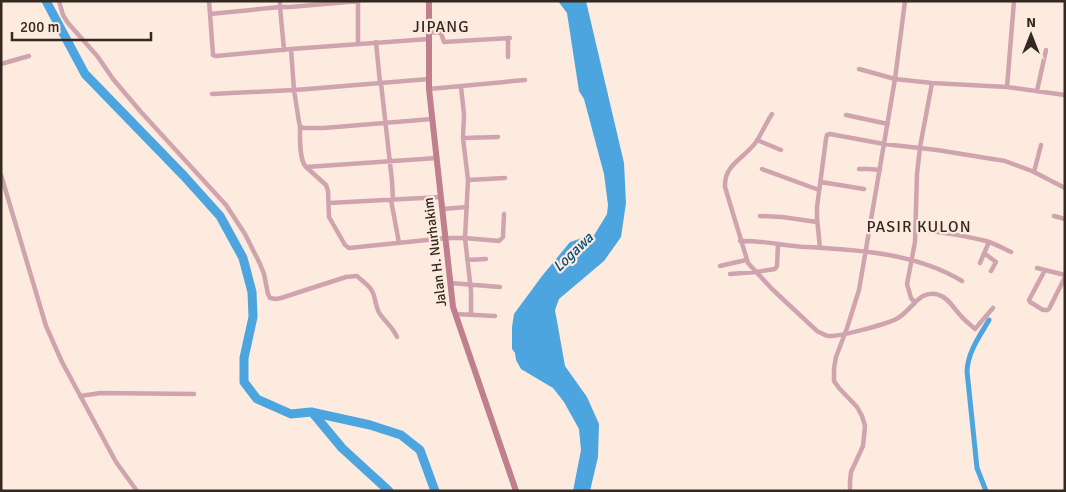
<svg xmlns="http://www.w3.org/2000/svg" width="1066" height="492" font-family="Signika,sans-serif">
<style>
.water{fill:#4da5df}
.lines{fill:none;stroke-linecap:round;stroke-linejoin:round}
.canal{stroke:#4da5df;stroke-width:5}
.river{stroke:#4da5df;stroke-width:9}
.minor{stroke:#d0a4af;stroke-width:4.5}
.secondary{stroke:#bf7f8f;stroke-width:6}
.labels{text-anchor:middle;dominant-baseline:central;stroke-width:4.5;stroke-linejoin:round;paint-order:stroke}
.street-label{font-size:14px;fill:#342921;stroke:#fcebde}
.water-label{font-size:15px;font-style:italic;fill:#094f76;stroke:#fcebde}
.quarter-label{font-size:16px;letter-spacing:1px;fill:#342921;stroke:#fcebde}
</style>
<rect width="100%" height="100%" fill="#fcebde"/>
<path class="water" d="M558,1H586L624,163L626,203L621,237L604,261L559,299L555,310L565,366L587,397L599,424L598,457L590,491H573L581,450L579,429L564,402L553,388L521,369L516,360L515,353L512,349V327L514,314L542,276L570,242L582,238L593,237L607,214L608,205L604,174L584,99L579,91L567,13Z"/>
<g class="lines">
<path class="canal" d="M986,491L977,468L967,371C968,352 979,337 989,320"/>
<path class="river" d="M46,1L85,74L184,176L220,216L243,258L252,292L253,317L244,358V382L257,399L291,414L311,412L370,425L401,435L420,450L435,491
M312,412L342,448L389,491"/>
<path class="minor" d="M59,1L63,15L68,23L98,57L113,79L141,112L226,205L245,234L260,264L264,274L268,294L270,298L276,299L281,298L346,277L357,276C362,281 369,285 372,291C376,298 375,307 380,314C386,323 392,326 397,337
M209,1L210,14L280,7L284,50
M280,1V7H290L359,1
M905,1L895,79L932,83L1007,87L1065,95
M210,14L213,55L216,56L291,49L429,39
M429,24H450
M429,32L441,33L444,42L510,38
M508,38V57
M376,42L380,83
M358,44V1
M291,49L294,90L308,89L429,79
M1,64L29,56
M381,83L392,181L393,200
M461,87L464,114L463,138L468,180L465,238L471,291V315
M1007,87L1014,1
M429,89L525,80
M1037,91L1046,50
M212,94L294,90L299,122L300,126L303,128H324L432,119
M772,114C766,123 762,133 756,142C744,159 724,164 725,187L748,263L772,289L817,331C821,333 824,335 828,336C839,337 888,324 898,318C912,310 920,288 939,295C949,298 954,309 961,316C965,321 971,325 975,329L993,308
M846,115L888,124
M300,126C300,137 299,160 306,167
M463,138L498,137
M757,140L781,150
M437,158L306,167L326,185L328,191L329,217L345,245L349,248L446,238H465L499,241L503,237L504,214
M762,169L819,190
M859,169H868L880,170
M1034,172L1041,145
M1,175L46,326L62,362L116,462L137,491
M468,180L505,178
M821,182L864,189
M391,200L399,243
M329,203L441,197
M442,209L467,207
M760,216L782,217L817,222
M1054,216L1065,219
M916,229C939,232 963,235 986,241C994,243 1002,248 1011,252
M740,241C762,240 784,246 806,247C858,250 916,253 962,281
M820,248L817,218V207L826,139L827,135L830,134L884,144L937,150L1005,161L1032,171L1065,188
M984,253L996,262L991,271
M467,260L486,259
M980,263L989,242
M720,266L746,260
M1037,268L1065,275
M1045,270L1029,300L1030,302L1043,310H1047L1049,309L1065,277
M730,274L756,272L775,269L777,266L778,244
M450,283L500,287
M915,303L911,298L907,284L915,242L917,174L920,147L932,83
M455,314L495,316
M80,396L101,393L194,394
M850,491V481L851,472L863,446L865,426L862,416L857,407L839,388L834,381V368L836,357L847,328L859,290L895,79L859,69"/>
<path class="secondary" d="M429,1V89L453,307L516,491"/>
</g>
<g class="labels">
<g class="street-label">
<text transform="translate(435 252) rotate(-97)">Jalan H. Nurhakim</text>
</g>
<g class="water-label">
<text transform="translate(573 252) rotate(-44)">Logawa</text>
</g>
<g class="quarter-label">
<text x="441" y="27">JIPANG</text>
<text x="919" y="227">PASIR KULON</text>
</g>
</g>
<rect width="1066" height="492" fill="none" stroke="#342921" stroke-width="5"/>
<g transform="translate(1031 35)" stroke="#fcebde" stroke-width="4" paint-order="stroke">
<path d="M0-4L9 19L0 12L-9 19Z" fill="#342921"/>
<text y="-8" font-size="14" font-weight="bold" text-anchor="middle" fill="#342921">N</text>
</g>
<path d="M12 32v8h139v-8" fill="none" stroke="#342921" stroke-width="2.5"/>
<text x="20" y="32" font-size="15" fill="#342921" stroke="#fcebde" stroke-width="4" paint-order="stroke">200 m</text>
</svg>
